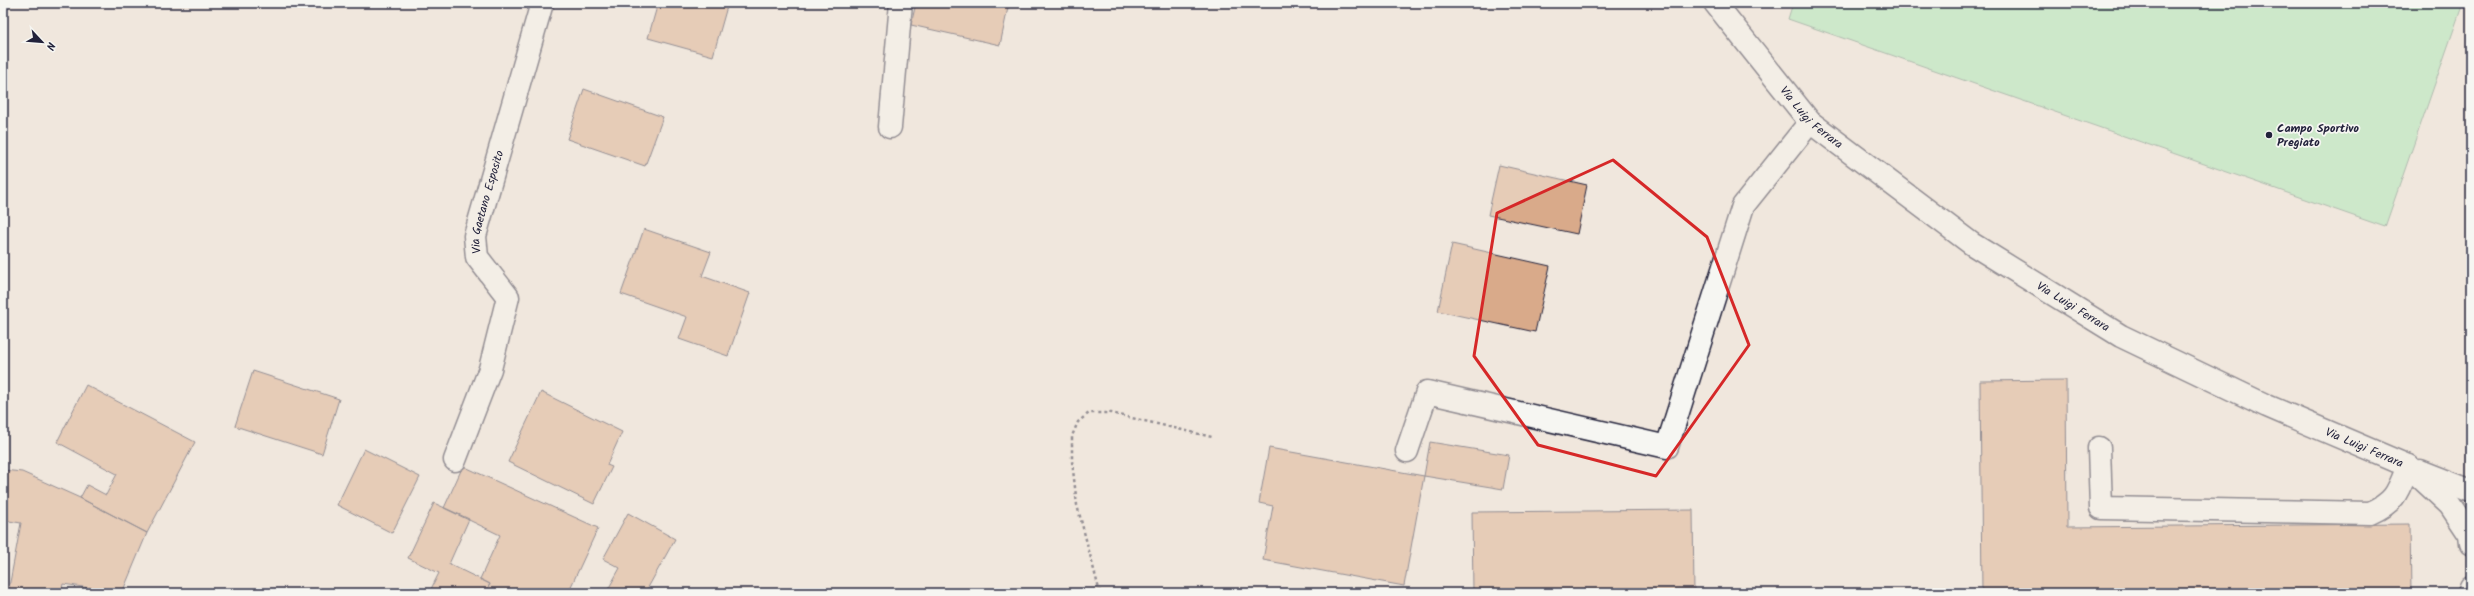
<svg xmlns="http://www.w3.org/2000/svg" width="2474" height="596" font-family="Kalam,sans-serif">
<style>
.green{fill:#a3e8b4;stroke:#628578}
.building{fill:#d9aa8a;stroke:#22223b}
.lines{fill:none;stroke-linecap:round;stroke-linejoin:round}
.minor-casing{stroke:#22223b;stroke-width:25}
.path{stroke:#22223b;stroke-width:2.5;stroke-dasharray:3 3;stroke-linecap:butt}
.minor{stroke:#f6f6f2;stroke-width:22}
.marked{fill:none;stroke:#d62828;stroke-width:3;stroke-linejoin:round}
.poi-dot{fill:#22223b;stroke:#f6f6f2;stroke-width:1.5}
.labels{text-anchor:middle;dominant-baseline:central;stroke-width:3.5;stroke-linejoin:round;paint-order:stroke}
.street-label{font-size:12px;fill:#22223b;stroke:#f6f6f2}
.poi-label{font-size:12px;font-weight:bold;fill:#22223b;stroke:#f6f6f2;text-anchor:start}
</style>
<rect width="100%" height="100%" fill="#f0e7dd"/>
<filter id="ink" filterUnits="userSpaceOnUse"><feTurbulence type="fractalNoise" baseFrequency=".025" numOctaves="2"/><feDisplacementMap in="SourceGraphic" scale="8" xChannelSelector="R" yChannelSelector="G"/><feConvolveMatrix kernelMatrix="1 2 1 2 8 2 1 2 1" color-interpolation-filters="sRGB"/></filter>
<g filter="url(#ink)">
<path class="green" d="M1793,3H2463L2385,227L1788,19Z"/>
<path class="building" d="M658,3H728L713,56L648,38Z
M916,3H1009L1000,45L911,25Z
M584,89L663,117L645,166L567,139Z
M1499,165L1587,185L1577,234L1488,215Z
M644,229L711,252L702,276L750,293L728,356L679,339L687,317L621,294Z
M1452,244L1550,266L1535,332L1438,311Z
M253,371L339,399L322,454L235,426Z
M2066,380L2067,527L2410,524L2411,593H1982L1980,381Z
M86,385L195,442L147,533L80,498L87,485L106,495L117,474L57,442Z
M541,392L622,432L607,465L612,467L594,504L508,462Z
M1430,442L1509,455L1503,489L1424,476Z
M1269,448L1424,476L1404,586L1263,560L1273,506L1259,503Z
M364,449L420,477L392,533L337,505Z
M463,466L598,528L568,593H485L490,584L480,579L500,535L444,508Z
M3,470L22,472L80,498L147,533L122,593L63,584L61,593H8L21,523L3,520Z
M434,503L469,519L449,564L490,584L485,593H429L439,573L408,558Z
M1693,510L1694,593H1473L1472,512Z
M628,513L675,539L645,593H606L620,568L603,559Z"/>
<g class="lines">
<g class="minor-casing">
<g id="minor">
<path id="s1" d="M1715,3L1810,122L1972,244L2121,336L2267,406L2408,466L2450,505L2470,535L2471,544"/>
<path d="M890,127L901,3"/>
<path d="M2099,448L2101,508L2370,513C2396,502 2398,491 2408,466"/>
<path d="M1407,451L1427,392L1667,447L1743,206L1810,122"/>
<path id="s2" d="M455,460L490,369L508,297L477,257L475,236L542,3"/>
<path d="M2420,471L2471,491"/>
<path d="M2469,593L2471,587"/>
</g>
</g>
<path class="path" d="M1100,593L1077,505L1072,461V436L1078,422L1089,413H1111L1212,437"/>
<use href="#minor" class="minor"/>
</g>
</g>
<path d="M0 0H2474V596H0ZM1613,160L1707,237L1749,345L1656,476L1538,445L1474,356L1497,213Z" fill="#f0e7dd" fill-opacity=".55" fill-rule="evenodd"/>
<path class="marked" d="M1613,160L1707,237L1749,345L1656,476L1538,445L1474,356L1497,213Z"/>
<circle class="poi-dot" cx="2269" cy="135" r="4"/>
<g class="labels">
<g class="street-label">
<text stroke="none"><textPath href="#s1" startOffset="150">Via Luigi Ferrara</textPath></text>
<text stroke="none"><textPath href="#s2" startOffset="279">Via Gaetano Esposito</textPath></text>
<text stroke="none"><textPath href="#s1" startOffset="474">Via Luigi Ferrara</textPath></text>
<text stroke="none"><textPath href="#s1" startOffset="798">Via Luigi Ferrara</textPath></text>
</g>
<g class="poi-label">
<text x="2277" y="128">Campo Sportivo<tspan x="2277" dy="14">Pregiato</tspan></text>
</g>
</g>
<rect width="2474" height="596" fill="none" stroke="#f6f6f2" stroke-width="16"/>
<rect x="8" y="8" width="2458" height="580" fill="none" stroke="#22223b" stroke-width="1.5" filter="url(#ink)"/>
<g transform="translate(42 42) rotate(116)" stroke="#f6f6f2" stroke-width="3" paint-order="stroke">
<path d="M0-3L7 15L0 10L-7 15Z" fill="#22223b"/>
<text y="-6" font-size="11" font-weight="bold" text-anchor="middle" fill="#22223b">N</text>
</g>
</svg>
